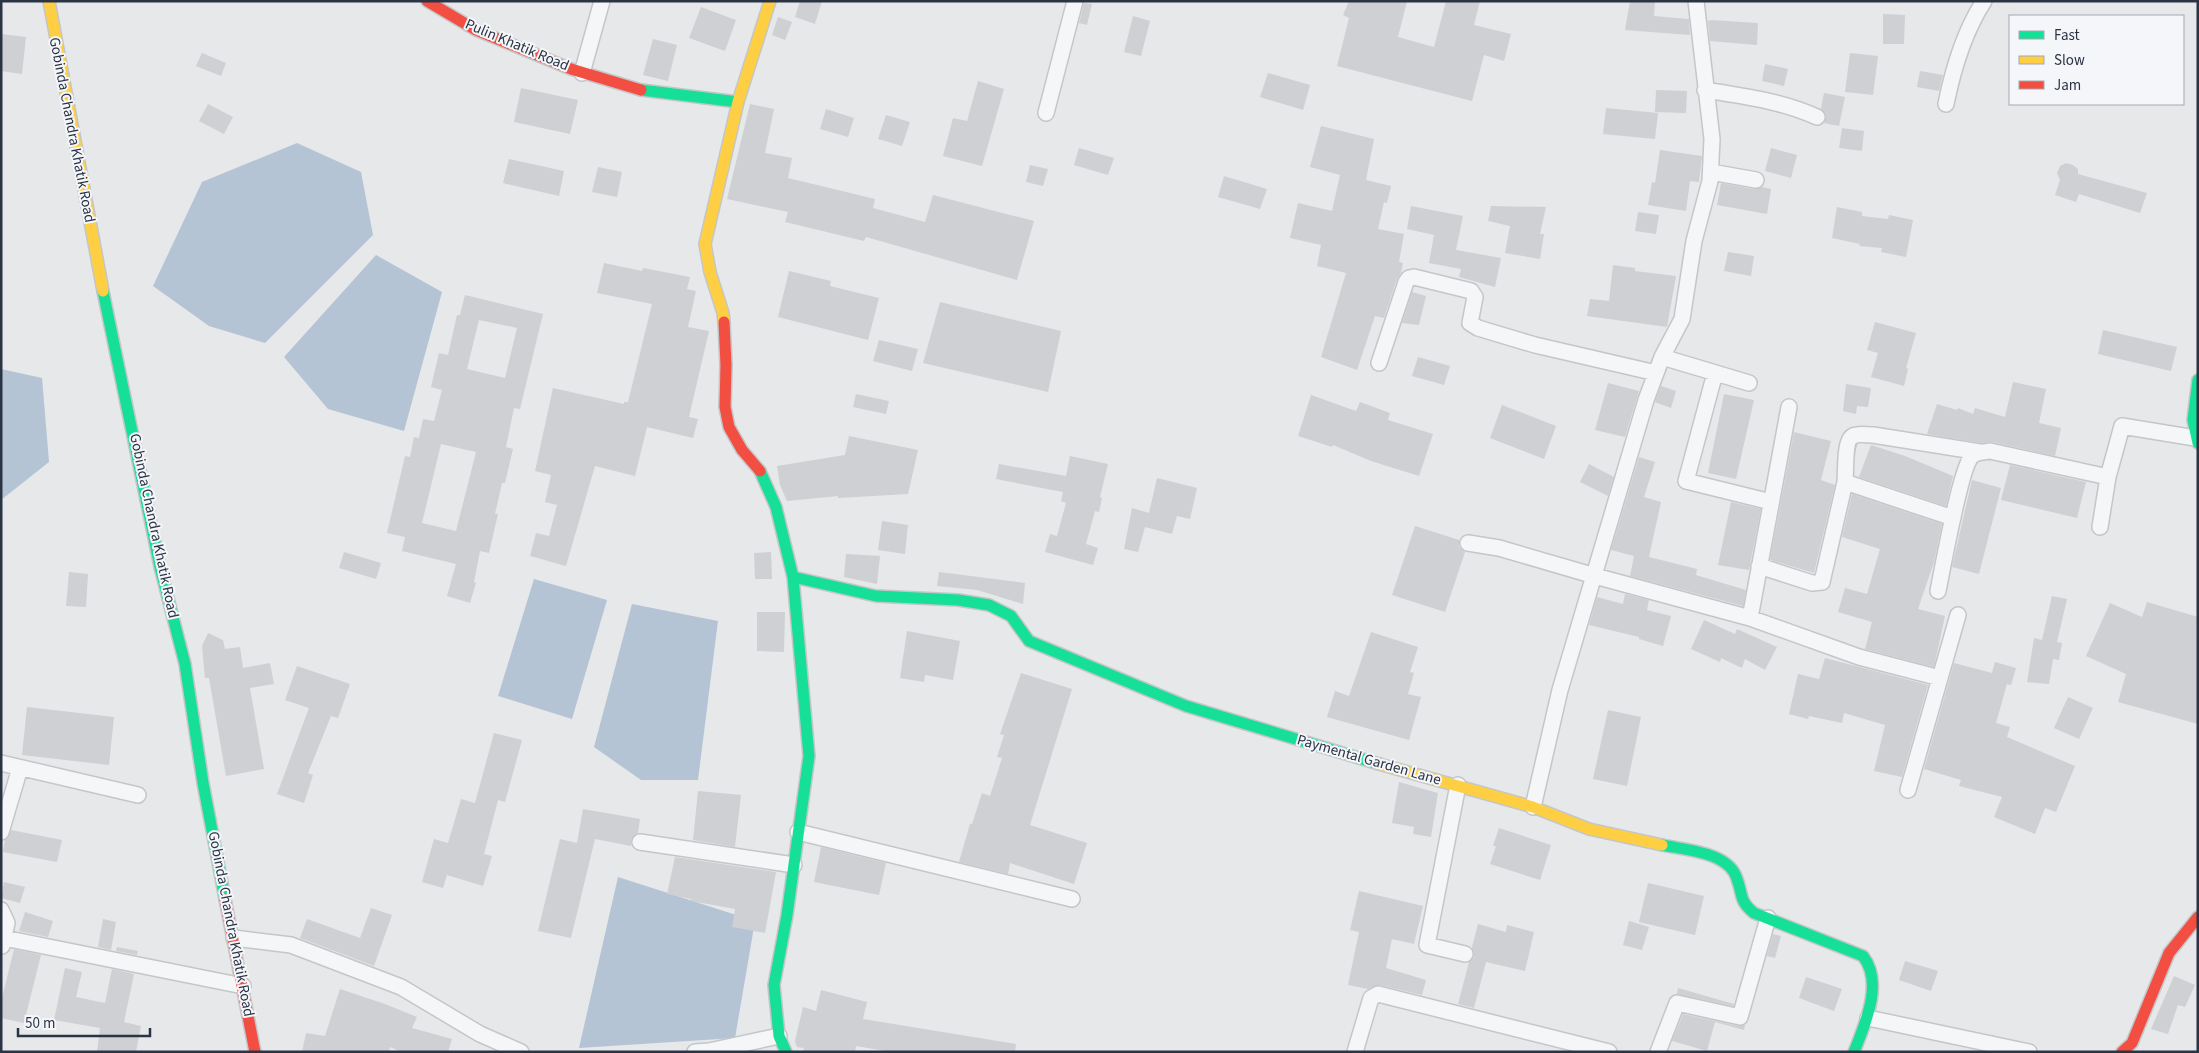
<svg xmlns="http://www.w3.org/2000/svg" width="2199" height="1053" font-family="'Source Sans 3',sans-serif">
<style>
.water{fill:#b4c4d5}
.building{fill:#ced0d3;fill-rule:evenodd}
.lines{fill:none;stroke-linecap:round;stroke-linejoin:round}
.street-casing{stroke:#c4c6c8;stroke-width:18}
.fast-casing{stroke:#c4c6c8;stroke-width:14}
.slow-casing{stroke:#c4c6c8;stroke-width:14}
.jam-casing{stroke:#c4c6c8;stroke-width:14}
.street{stroke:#f5f6f7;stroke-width:15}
.fast{stroke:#16e098;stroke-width:11}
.slow{stroke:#ffcf43;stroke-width:11}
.jam{stroke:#f24e42;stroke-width:11}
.labels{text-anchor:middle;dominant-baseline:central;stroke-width:4;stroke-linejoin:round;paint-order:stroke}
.street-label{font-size:15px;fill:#2b3445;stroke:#f4f6f9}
</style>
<rect width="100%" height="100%" fill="#e6e8ea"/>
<path class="water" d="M297,143L361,172L373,235L265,343L209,326L153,286L202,182Z
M376,255L442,292L404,431L328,409L284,357Z
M1,369L42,378L49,462L1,500Z
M534,579L607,600L572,719L498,696Z
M632,604L718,621L698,780H641L594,747Z
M618,877L755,921L735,1038L579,1048Z"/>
<path class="building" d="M800,1H822L815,24L795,17Z
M1349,1H1407L1398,37L1434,47L1446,1H1480L1474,25L1511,34L1504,61L1484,55L1472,101L1337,66L1349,18L1343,15Z
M1630,1H1655L1654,16L1689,19L1690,35L1625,30Z
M1084,3L1092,4L1087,25L1079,23Z
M701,7L736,20L725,51L689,38Z
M1883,14L1905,15L1904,44H1883Z
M1133,16L1150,21L1141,56L1124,52Z
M778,17L792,22L785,40L772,35Z
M1711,20L1758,23L1757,45L1710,41L1708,21Z
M1,34L26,37L22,74L1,71Z
M653,39L677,45L668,81L643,75Z
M202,53L226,63L221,76L196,66Z
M1850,53L1878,56L1873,95L1845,92Z
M1765,64L1788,69L1784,86L1762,81Z
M1920,71L1943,75L1939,91L1917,87Z
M1268,73L1310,85L1303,110L1260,97Z
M978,81L1004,89L982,166L943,156L953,118L967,121Z
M521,88L578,100L570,134L514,122Z
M1656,90L1687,91L1686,113L1655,112Z
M1824,93L1845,97L1839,126L1824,123L1826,115L1821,109Z
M208,104L233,117L224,134L199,121Z
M750,104L774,109L765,153L792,158L788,178L875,199L873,208L925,222L933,195L1034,221L1017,280L866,237L864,241L785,222L788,212L727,199Z
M1606,108L1658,113L1655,139L1603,134Z
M826,109L854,118L848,137L820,129Z
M886,115L910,122L902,146L878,139Z
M1321,126L1374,139L1366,180L1391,186L1387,203L1384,202L1378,229L1404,234L1399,262L1403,263L1401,273L1397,279L1384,318L1375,316L1357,370L1321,357L1346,273L1317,266L1321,245L1290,238L1298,203L1332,211L1340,175L1310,167Z
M1842,128L1864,131L1862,151L1839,148Z
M1079,148L1114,158L1108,175L1074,165Z
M1771,148L1797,155L1791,178L1765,171Z
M1660,150L1702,156L1699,182L1690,181L1686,211L1648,205L1652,182L1655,183Z
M509,159L564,171L559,196L503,183Z
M2066,163L2073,165L2078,169V174L2147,193L2140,213L2079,194L2076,202L2055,195L2060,180L2057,173L2060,166Z
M1030,165L1048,169L1043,186L1026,182Z
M598,167L622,172L617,197L592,192Z
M1224,176L1267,189L1260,209L1218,197Z
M1721,183L1754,189L1762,187L1771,189L1767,214L1717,205Z
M1411,206L1463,216L1456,250L1501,258L1495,287L1459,277L1461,269L1429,263L1434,235L1407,229Z
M1491,206L1546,207L1540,234H1544L1540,259L1505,253L1510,226L1488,221Z
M1837,207L1862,212V216L1888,219L1889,215L1913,220L1906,257L1881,252L1882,248L1859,246L1860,244L1832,238Z
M1638,212L1659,215L1656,234L1635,231Z
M1728,252L1754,256L1751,276L1724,271Z
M604,263L642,271L643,268L690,277L687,289L696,291L688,327L709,331L689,417L698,419L693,438L647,427L635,476L595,466L566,566L530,556L536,533L549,536L557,505L545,502L551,475L535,471L553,388L624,404V402H628L652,304L597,293Z
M1613,265L1635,268V271L1676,276L1667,327L1587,316L1590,299L1609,301Z
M789,271L831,281L830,286L879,298L868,340L778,317Z
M1412,292L1426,296L1419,325L1402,323Z
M465,295L543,314L520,409L514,408L506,447L513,449L505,483H502L495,514H498L489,553L480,551L474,582L476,583L470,603L447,596L456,564L402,551L405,537L387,533L405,456L410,457L414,437L419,438L423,419L434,421L442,390L431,387L439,353L448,355L457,315H460ZM479,320L517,328L505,378L467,369ZM441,444L476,452L456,531L422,523Z
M940,302L1061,331L1048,392L923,363Z
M1875,322L1916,333L1906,368L1908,369L1904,386L1871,377L1878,353L1867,350Z
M2103,330L2177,347L2171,371L2098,354Z
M879,340L918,349L912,371L873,361Z
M1418,357L1450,366L1444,385L1412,376Z
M2013,382L2046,389L2039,423L2061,428L2055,456L1992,442L1981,443L1927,434L1937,404L1957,410L1958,408L1973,414L1975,408L2005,417Z
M1608,383L1639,391L1625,437L1595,430Z
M1846,384L1871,388L1868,407L1857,406L1856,414L1843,411Z
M1661,386L1676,391L1671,408L1655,402Z
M856,394L889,401L886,414L853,407Z
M1724,394L1754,400L1736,479L1708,473Z
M1311,395L1356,411L1360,402L1390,413L1388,420L1433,434L1419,476L1371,461L1333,445L1332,447L1298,436Z
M1502,405L1556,426L1544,459L1490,438Z
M1794,432L1831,441L1821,480L1835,485L1814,573L1770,560Z
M849,436L918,450L908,494L838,498V496L787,501L780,485L777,466L845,455Z
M1871,445L1905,456L1953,476L1946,506L1859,477Z
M1070,456L1108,464L1100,497L1102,498L1099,512L1095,511L1086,544L1098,548L1093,565L1045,552L1050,534L1057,536L1066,503L1061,501L1063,492L996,479L999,464L1066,476Z
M1639,457L1655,462L1644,497L1661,502L1649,557L1697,569L1696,575L1746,590L1743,606L1630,576L1634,556L1611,550Z
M1589,464L1614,477L1608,496L1580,482Z
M2010,465L2086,482L2077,518L2001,500Z
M1157,478L1197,488L1190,519L1177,516L1172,534L1145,527L1138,552L1124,549L1132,508L1149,513Z
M1972,480L2001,488L1979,574L1952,567Z
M1852,494L1942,524L1934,562L1918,609L1945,616L1934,667L1865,649L1872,622L1838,612L1845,588L1867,594L1880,549L1842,537Z
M1731,502L1761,509L1749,570L1718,565Z
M882,521L908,525L905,554L878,550Z
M1415,526L1459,540V547L1465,552L1445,612L1392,595Z
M344,552L381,563L376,579L339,568Z
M771,552L772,579H755L754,553Z
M846,554L880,556L877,584L844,577Z
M69,572L88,574L86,607L66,606Z
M939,572L1025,583L1023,604L977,590L937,586Z
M1625,594L1649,600L1647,610L1671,616L1663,646L1639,639V637L1589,625L1597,597L1623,604Z
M2052,596L2067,599L2057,642L2062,643L2059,660L2053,659L2049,684L2027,682L2034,638L2042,640Z
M2147,602L2198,617V724L2118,702L2126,674L2086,656L2110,603L2142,617Z
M757,612H785L784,652L757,651Z
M1704,620L1735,634L1737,629L1777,647L1765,670L1745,659L1742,668L1721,658L1720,662L1691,649Z
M907,631L960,641L953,680L925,675L924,682L900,678Z
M1371,632L1418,647L1410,672L1414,673L1408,694L1421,697L1409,740L1327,717L1335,691L1349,696Z
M208,633L223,640L225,649L240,647L243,668L270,663L274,684L250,688L264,769L226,776L209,678H205L202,646Z
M1825,658L1928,685L1902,777L1874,771L1885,725L1844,713L1842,723L1809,716L1808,719L1789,714L1798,674L1819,679Z
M1995,662L2016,668L2011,685L2007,684L1996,723L2010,727L2007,737L2075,766L2056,812L2045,808L2035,834L1994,817L2002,797L1959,786L1961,780L1924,769L1954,663L1992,673Z
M297,666L350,684L338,718L331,716L308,773L313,775L304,803L277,794L309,708L285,700Z
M1021,673L1072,689L1030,825L1087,843L1074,884L1010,863L1008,874L959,862L970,824H972L982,793L990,796L1002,758L997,757L1004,735L1000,734Z
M2068,697L2093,708L2079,739L2054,728Z
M27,707L114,717L109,765L22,755Z
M1608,710L1641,717L1627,786L1593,779Z
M494,733L522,740L505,802L498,800L484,854L492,856L483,886L447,875L443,888L422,882L434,839L448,843L461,799L475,803Z
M1399,782L1438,793L1431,837L1413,834L1414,827L1392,823Z
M698,791L741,795L735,847L693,840Z
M583,809L640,819L638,833L631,840V846L595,839L571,938L538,931L560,839L577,843Z
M1499,828L1551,845L1540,880L1490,864L1496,846H1493Z
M11,830L62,840L57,862L3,852L5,840Z
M821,847L886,863L879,895L814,882Z
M675,857L776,872L765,933L732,927L735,909L691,901V899L667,894Z
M4,882L25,887L20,903L1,898Z
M1648,883L1704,896L1695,935L1639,922Z
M1359,891L1423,906L1414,944L1392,939L1386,968L1426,980L1422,995L1380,985L1368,989L1348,985L1359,932L1350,930Z
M371,908L392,915L374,966L300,938L307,919L360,938Z
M25,912L53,921L48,937L19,931Z
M103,919L116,922L111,950L98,947Z
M1629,921L1649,927L1642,950L1623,945Z
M1478,924L1506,932L1507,925L1534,932L1525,971L1486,962L1474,1008L1458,1004L1469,962L1474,957L1472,947Z
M1773,934L1781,936L1775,958L1767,956Z
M117,947L138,951L137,955L116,951Z
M14,949L41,955L24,1023L1,1018V1002Z
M1905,961L1938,971L1931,991L1899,980Z
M65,968L82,972L76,997L105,1003L112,969L134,974L124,1022L141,1026L136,1052H97L100,1028L54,1020Z
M2174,976L2195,985L2185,1007L2178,1005L2168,1034L2151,1029Z
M1806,977L1842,989L1834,1011L1799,998Z
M1678,988L1734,1004L1733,1006L1677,994Z
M340,989L385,1004L417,1017L412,1028L452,1039L448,1052H402L390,1047L389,1052H302L306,1033L325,1036Z
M821,990L867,1002L863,1019L1016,1044L1015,1052H891L856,1046L855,1052H803L804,1048L797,1047L795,1041L803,1007L816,1011Z
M1683,1014L1738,1026L1745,1025L1744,1030L1715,1022L1707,1051L1672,1041Z"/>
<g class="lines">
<g class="street-casing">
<path id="street" d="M582,73L602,1
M1705,90C1744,96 1781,101 1817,117
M1946,104C1953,69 1964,32 1984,1
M1046,113L1075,1
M1711,172L1756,180
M1662,357L1749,383
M1379,363L1406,282L1409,278L1414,277L1471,291L1475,297L1470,323L1478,328L1535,345L1656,373
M1715,373L1686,481L1771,502
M2108,477L2122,426L2195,438
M1845,482C1846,473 1844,440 1853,436C1858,433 1867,435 1873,435L1980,452
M1468,543L1499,548L1595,576L1750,618L1789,407
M1759,566L1812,583L1822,582L1845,482L1953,518
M1938,591C1942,571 1961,466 1972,456C1976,452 1985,452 1990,451L2108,477L2100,527
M1750,618L1859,657L1940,678L1908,790
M1940,678L1958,615
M1,763L138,795
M1458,785L1427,945L1465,954
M1533,807L1560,690L1646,400L1662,357L1682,319L1694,241L1710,181L1712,139L1696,1
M1,832L20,768
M798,832L1072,899
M640,842L794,865
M1,910L7,923L2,946
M4,938L243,986
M234,938L291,945L401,987L480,1034L521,1052
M1868,1018L2029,1052
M695,1052L709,1051L779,1036
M1355,1052L1371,998L1378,994L1609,1052
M1658,1052L1677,1003L1740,1017L1768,918"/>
</g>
<g class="fast-casing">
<path id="fast" d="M641,90L738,102
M103,291L160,567L185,664L203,783L225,899
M2198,380L2193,420L2198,443
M760,471L776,507L793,577L809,756L787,915L774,985L779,1036L786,1052
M793,577L876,596L958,600L989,605L1011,616L1029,641L1186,706L1379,764
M1662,845C1686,850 1729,852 1737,879C1743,895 1739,901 1754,913L1863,956C1884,983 1865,1024 1854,1052"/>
</g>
<g class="slow-casing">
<path id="slow" d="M49,1L103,291
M724,322L723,313L710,272L705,244L738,102L770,1
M1379,764L1533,807L1589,829L1662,845"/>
</g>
<g class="jam-casing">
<path id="jam" d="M427,1L476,30L571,69L641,90
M724,322L726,365L725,407L729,427L742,450L760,471
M225,899L255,1052
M2122,1052L2132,1043L2169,953L2198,917"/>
</g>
<use href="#street" class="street"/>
<use href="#fast" class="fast"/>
<use href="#slow" class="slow"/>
<use href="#jam" class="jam"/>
</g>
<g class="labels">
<g class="street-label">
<text transform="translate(517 45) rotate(23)">Pulin Khatik Road</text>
<text transform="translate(72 130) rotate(79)">Gobinda Chandra Khatik Road</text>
<text transform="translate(154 526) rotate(78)">Gobinda Chandra Khatik Road</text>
<text transform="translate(1369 760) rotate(16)">Paymental Garden Lane</text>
<text transform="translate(231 924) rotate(79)">Gobinda Chandra Khatik Road</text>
</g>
</g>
<rect width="2199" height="1053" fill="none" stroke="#2b3445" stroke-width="5"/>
<rect x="2009" y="15" width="175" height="90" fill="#f4f6f9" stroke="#a4a8b1"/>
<rect x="2019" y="31" width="25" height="8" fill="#16e098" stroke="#a4a8b1"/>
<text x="2054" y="40" font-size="15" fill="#2b3445">Fast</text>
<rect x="2019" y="56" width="25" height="8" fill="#ffcf43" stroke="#a4a8b1"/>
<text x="2054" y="65" font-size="15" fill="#2b3445">Slow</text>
<rect x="2019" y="81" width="25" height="8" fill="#f24e42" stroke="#a4a8b1"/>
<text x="2054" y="90" font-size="15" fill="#2b3445">Jam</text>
<path d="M18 1028v8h132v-8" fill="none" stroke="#2b3445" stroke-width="2.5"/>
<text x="25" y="1028" font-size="15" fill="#2b3445" stroke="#f4f6f9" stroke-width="4" paint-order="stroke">50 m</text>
</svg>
